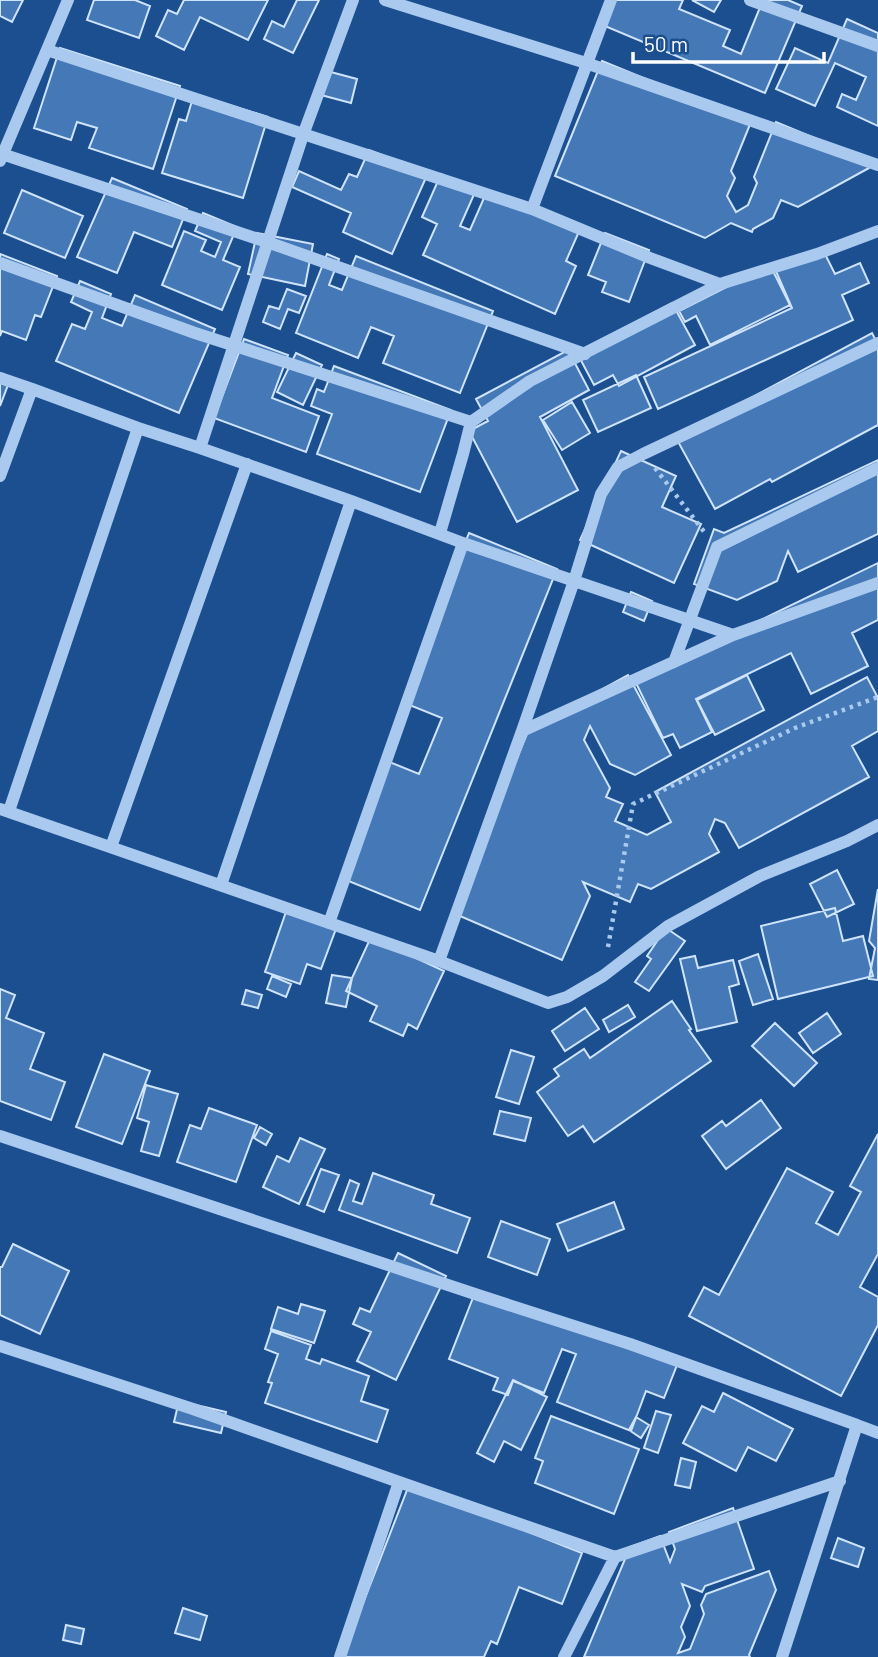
<svg xmlns="http://www.w3.org/2000/svg" width="878" height="1657" font-family="Barlow,sans-serif">
<style>
.building{fill:#4478b7;stroke:#cfe3fa;stroke-width:2}
.lines{fill:none;stroke-linecap:round;stroke-linejoin:round}
.path{stroke:#a9c9ee;stroke-width:4.5;stroke-dasharray:3.5 5;stroke-linecap:butt}
.minor{stroke:#a9c9ee;stroke-width:12}
</style>
<rect width="100%" height="100%" fill="#1b4f8f"/>
<path class="building" d="M0,0H23L12,22L0,16Z
M94,0H135L150,6L139,38L87,20Z
M184,0H268L248,40L200,17L184,50L156,36L168,10L177,14Z
M297,0H319L293,53L264,39L272,21L284,27Z
M610,0H683L679,9L730,30L723,46L741,54L763,0H788L802,6L765,93L600,24Z
M692,0H721L714,12Z
M847,19L878,33V126L837,107L842,94L856,100L866,77L835,63L815,106L776,89L795,48L828,63Z
M60,48L180,86L153,169L89,148L97,128L77,122L71,140L34,128Z
M602,61L751,122L731,171L735,178L727,196L736,212L748,205L757,183L754,177L776,122L870,161L869,168L798,207L781,200L773,218L753,229L752,232L731,223L705,238L555,176Z
M327,71L357,79L351,103L321,95Z
M194,94L268,117L243,198L162,173L179,119L186,121Z
M369,150L428,173L392,254L343,232L351,213L292,187L299,171L341,190L349,174L357,177Z
M441,174L476,190L460,226L470,230L487,191L581,227L566,261L576,266L555,314L423,255L437,224L422,217Z
M112,178L187,209L172,247L134,232L117,273L77,257Z
M22,190L83,216L65,258L4,233Z
M203,213L237,227L223,260L240,267L222,310L162,285L184,231L206,240L201,251L215,257L221,242L195,231Z
M257,233L313,244L305,286L248,274Z
M605,233L649,250L629,302L602,292L606,282L588,275Z
M822,248L835,274L860,263L869,283L842,295L853,320L658,409L644,377L792,308L775,269Z
M0,254L57,276L41,317L35,315L26,340L2,331L0,336Z
M327,254L339,259L329,285L342,290L356,256L493,311L460,393L383,363L394,336L371,327L358,358L296,333Z
M770,265L790,305L710,345L696,316L685,322L679,311Z
M80,281L111,294L102,318L122,326L135,295L215,329L179,413L56,361L72,324L85,329L92,312L71,302Z
M287,289L306,296L299,313L288,309L280,329L263,322L269,306L279,309Z
M672,303L695,345L619,386L613,375L594,385L577,353Z
M872,333L878,345V425L772,482L770,479L715,509L676,438Z
M244,339L288,355L272,398L319,416L306,452L214,418Z
M568,350L589,390L540,417L578,490L517,522L469,431L488,421L476,399Z
M296,353L322,365L303,405L277,392Z
M334,366L451,410L420,492L317,454L332,414L311,406L317,389L324,392Z
M0,373L11,377L0,406Z
M636,375L651,408L598,432L583,400Z
M572,402L590,433L562,450L543,420Z
M621,451L676,476L662,507L701,524L674,583L580,540Z
M878,460V534L798,572L788,551L777,581L737,600L694,584L714,529L724,533Z
M469,533L557,569L420,910L341,878L387,761L419,774L442,718L402,702Z
M878,563V620L852,633L868,666L811,694L791,653L696,699L712,732L680,748L673,734L663,738L635,681Z
M631,592L652,601L644,621L623,612Z
M628,675L671,755L635,775L610,764L590,726L584,740L610,788L606,797L623,804L615,821L647,835L671,822L655,792L867,677L878,698V731L852,746L869,777L739,848L725,823L715,819L709,834L719,852L651,889L638,884L630,902L583,882L590,896L562,960L453,913L529,729Z
M747,675L764,710L715,735L697,700Z
M837,870L854,904L827,917L810,884Z
M878,889V980L869,979L875,948L869,941Z
M835,908L843,941L863,936L873,976L778,999L761,926Z
M287,909L337,926L321,969L307,964L300,984L265,972Z
M666,928L685,941L649,991L635,982L651,959L647,956Z
M371,937L444,971L417,1029L408,1024L403,1036L370,1021L377,1006L346,991Z
M758,954L773,999L753,1005L739,961Z
M695,956L698,968L733,960L739,984L729,987L737,1022L697,1031L680,959Z
M332,975L352,978L346,1007L326,1003Z
M272,976L291,984L286,997L267,989Z
M0,989L15,995L6,1018L44,1033L30,1069L65,1082L51,1120L0,1101Z
M246,990L262,995L258,1008L242,1004Z
M672,1001L691,1029L689,1030L711,1061L594,1142L583,1126L568,1136L537,1092L559,1076L554,1069L584,1049L590,1058Z
M628,1005L635,1017L609,1032L603,1020Z
M585,1008L599,1029L565,1051L552,1031Z
M827,1013L841,1034L813,1053L799,1033Z
M775,1023L817,1063L794,1086L752,1046Z
M511,1050L534,1057L519,1104L496,1097Z
M104,1054L150,1071L122,1144L76,1127Z
M146,1085L178,1094L159,1156L141,1151L149,1122L137,1118Z
M761,1100L781,1128L726,1169L702,1136L722,1121L726,1126Z
M209,1108L257,1125L236,1182L177,1162L190,1125L201,1129Z
M500,1111L531,1118L525,1141L494,1134Z
M260,1127L272,1134L266,1145L254,1138Z
M878,1134V1254L860,1287L878,1297V1325L841,1396L689,1316L704,1287L719,1295L787,1168L833,1192L816,1223L838,1235L861,1192L850,1186Z
M300,1138L325,1149L299,1204L263,1187L277,1156L289,1162Z
M321,1169L339,1175L324,1212L307,1205Z
M373,1173L434,1195L431,1204L470,1218L457,1253L339,1210L350,1180L359,1184L353,1201L362,1204Z
M614,1202L624,1229L568,1251L557,1224Z
M501,1221L550,1239L537,1275L488,1257Z
M13,1244L69,1271L40,1334L0,1315V1267H2Z
M398,1253L446,1276L396,1380L357,1361L371,1332L353,1324L360,1308L370,1312Z
M476,1290L677,1365L664,1398L646,1391L631,1431L557,1402L576,1354L562,1349L544,1393L513,1381L508,1395L493,1390L498,1378L449,1359Z
M301,1304L325,1311L314,1343L271,1329L278,1307L298,1314Z
M271,1331L311,1345L306,1359L320,1364L322,1359L369,1376L361,1401L388,1410L377,1442L265,1403L272,1383L268,1382L278,1354L265,1349Z
M513,1380L547,1397L521,1450L504,1441L494,1462L477,1453Z
M723,1393L793,1429L776,1461L748,1447L736,1471L683,1443L702,1406L714,1412Z
M179,1401L226,1412L221,1433L174,1422Z
M656,1411L671,1415L658,1453L644,1448Z
M551,1416L639,1449L614,1514L535,1483L543,1461L535,1458Z
M636,1417L649,1425L641,1438L629,1430Z
M681,1458L696,1462L690,1488L675,1485Z
M409,1485L582,1553L562,1604L519,1587L497,1644L491,1641L484,1657H341L349,1639Z
M733,1508L754,1569L705,1586L702,1592L682,1584L690,1606L681,1627L685,1637L678,1653L690,1649L704,1614L701,1605L706,1594L769,1571L776,1590L749,1655L750,1657H584L630,1547L660,1536L670,1562L675,1549L669,1532Z
M838,1538L864,1548L858,1567L831,1558Z
M183,1608L207,1616L200,1640L175,1633Z
M66,1625L84,1629L81,1644L63,1640Z"/>
<g class="lines">
<path class="path" d="M655,468L705,533
M608,947L633,804L795,728L878,697"/>
<path class="minor" d="M385,0L586,63L878,165
M750,0L878,46
M47,50L532,209
M2,154L267,242L585,354
M0,161L68,0
M0,263L195,333L471,422
M720,284L817,254L878,231
M878,343L643,454L618,467L601,494L574,581L522,731L439,961L548,1003L567,997L603,976L668,926L760,876L847,841L878,825
M0,378L32,389L0,476
M32,389L138,428L200,448L351,501L463,543L733,635
M200,448L303,135L353,0
M440,533L463,454L471,422L530,381L720,284L650,258L532,209L611,0
M674,662L717,547L878,468
M522,731L733,635L878,583
M0,809L439,961
M9,811L138,428
M111,847L247,464
M221,885L351,501
M329,923L463,543
M0,1136L481,1296L630,1344L857,1425
M0,1346L193,1409L399,1482L615,1557L840,1481
M340,1657L399,1482
M564,1657L615,1557
M782,1657L857,1425L878,1433"/>
</g>
<path d="M633 52v10h191v-10" fill="none" stroke="#ffffff" stroke-width="3.5"/>
<text x="644" y="52" font-size="21" fill="#ffffff" stroke="#1b4f8f" stroke-width="5" paint-order="stroke">50 m</text>
</svg>
